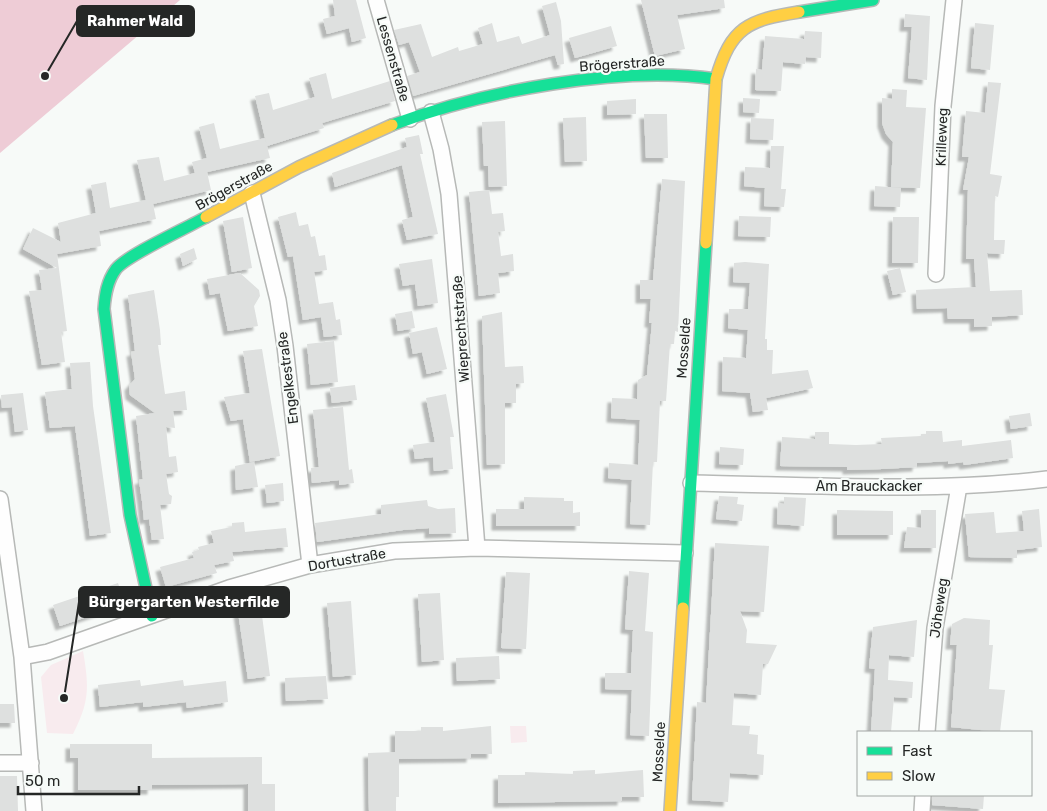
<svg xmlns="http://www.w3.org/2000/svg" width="1047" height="811" font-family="Rubik,sans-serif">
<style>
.green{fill:#f8ebee}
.forest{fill:#eeccd6}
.building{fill:#dee0df;filter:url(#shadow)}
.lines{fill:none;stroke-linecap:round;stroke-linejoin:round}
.street-casing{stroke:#b7b9b7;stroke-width:18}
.fast-casing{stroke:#b7b9b7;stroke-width:14}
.slow-casing{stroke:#b7b9b7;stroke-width:14}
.street{stroke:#fefefe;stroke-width:15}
.fast{stroke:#16e098;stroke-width:11}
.slow{stroke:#ffcf43;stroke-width:11}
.labels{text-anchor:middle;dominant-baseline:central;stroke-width:4.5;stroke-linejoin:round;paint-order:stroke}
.street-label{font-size:14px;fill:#252726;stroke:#f6fbf8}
.leader{fill:none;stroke:#252726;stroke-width:2}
.callout-dot{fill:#252726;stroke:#f6fbf8;stroke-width:2}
.callout{fill:#252726;stroke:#252726;stroke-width:2}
.callout-label{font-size:15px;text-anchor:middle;font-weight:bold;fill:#fff}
</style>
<defs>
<filter id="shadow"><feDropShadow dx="-4.5" dy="4.5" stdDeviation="1" flood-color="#0004"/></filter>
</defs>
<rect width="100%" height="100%" fill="#f7faf8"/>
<path class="green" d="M83,651C89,686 90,701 73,734L47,733L41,677L51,665Z
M510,726H526L527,742L511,743Z"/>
<path class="forest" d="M0,0H180L0,153Z"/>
<path class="building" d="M333,0H356L366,38L352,42L349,28L327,34L323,19L335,16Z
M641,0H724L725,8L677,15L685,49L655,56Z
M556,2L561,21L564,64L558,65L555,55L413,96L407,76L420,72L409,42L399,45L394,30L421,24L432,57L458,47L459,51L483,44L478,28L492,23L497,42L519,36L522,44L550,35L542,6Z
M905,14L930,16L927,80L908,78L912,27H904Z
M975,23L994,25L990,70L971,68Z
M611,26L617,46L575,58L569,38Z
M805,31L822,32L821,58L806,57L805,64L783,62L781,91L755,90L756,69L762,70L765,36L804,39Z
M326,73L332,99L390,81L395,101L322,123L324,128L267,146L255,96L269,93L273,110L315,97L309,78Z
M988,82L1001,83L990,174L1002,176L998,197L995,196L994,240H1005L1004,254L987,253L990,291L1022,290L1023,315L992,317V326L974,327V319H948L947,308L917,309L916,290L976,287L974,259H966L968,190H963L969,157H962L966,111L985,113Z
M892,89L907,90L906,107L926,108L920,188L891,187L893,142L886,134L882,123V98L892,99Z
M743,98L760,99L759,113L743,112Z
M636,99V114L607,115V101Z
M644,114H667L668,158H646Z
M586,117L587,161L565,162L563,118Z
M751,118L774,119L773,140L750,139Z
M505,121L507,186L489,187L488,166H484L482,122Z
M214,123L220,149L265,138L270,158L207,172L211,190L153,204L156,219L99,231L101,246L57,254L67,331L61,332L65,362L42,365L29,291L42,290L39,270L57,268L23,249L33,228L61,242L58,223L96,213L91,185L106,182L110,208L146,200L137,160L159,157L164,181L195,173L192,162L207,158L199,127Z
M419,135L423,154H420L438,234L407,240L402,220L413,217L402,165L335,187L332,173L407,147L405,138Z
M771,146H784L781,189H786L784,207L764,206L765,188L744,186L745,167L770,168Z
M662,179L685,181L678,332L675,331L674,344H670L666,401H660L657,462H653L650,525L630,524L632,480L608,478L609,463L638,465L640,420L611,418L612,398L637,399L638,380L647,375L652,323H649L651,299H640V280H653Z
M875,186L901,188L900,207L874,206Z
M489,190L492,214L503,213L505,231L498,232L501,256L513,254L514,271L498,273L500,293L479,296L469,192Z
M296,212L299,226L308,224L311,237L315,236L319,256L325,255L327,270L314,272L319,304L333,302L336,320L340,319L342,335L324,337L321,317L303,320L293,256L288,257L278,217Z
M739,216L771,217L770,237L738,236Z
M243,217L252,268L232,272L223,221Z
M893,217H919L918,263H892Z
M194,248L197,259L183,266L180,254Z
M432,259L438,303L418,306L415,284L403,286L399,264Z
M745,262L769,264L765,339H767V350H773L772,374L808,370L813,388L766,398L768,410L753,412L750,393L722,391L723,357L746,358L748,330L728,328L729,309H748L750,283L733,282L734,263Z
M900,268L906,292L893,295L887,271Z
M240,273L259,290L260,296L254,306L258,326L228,331L220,293L210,295L207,279Z
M154,290L160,330L161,345H158L165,394L185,391L187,410L173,411L175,428L166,427L169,457L176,456L178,472L166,474L169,494L172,496L171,504L160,505L164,539L152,540L149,519L144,520L142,501L139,480L143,479L136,416L155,413L130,395L129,386L135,379L131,352L135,351L128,295Z
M412,311L415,328L398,331L395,314Z
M502,312L505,367L523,366L524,383L516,384V403H505V464L487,465L482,316Z
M437,327L447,369L427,374L422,352L413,354L409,333Z
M334,341L338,382L311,385L307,344Z
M262,349L280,456L250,462L243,419L231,421L224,397L250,393L243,351Z
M90,362L93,406L111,533L90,536L75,426L50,428L45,392L72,389L70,363Z
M355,385L357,400L332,403L330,388Z
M23,393L28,430L15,432L12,407L2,408L1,395Z
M446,394L454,437H450L453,469L434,471L433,457L415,459L413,445L435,442L426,398Z
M343,407L349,470L352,469L354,483L339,485V480L312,483L311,468L319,467L313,410Z
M1030,413L1032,426L1011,429L1009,416Z
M926,431H942L943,442L962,440V446L1011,440L1013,458L964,465L963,462L948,464V461L917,463V467L882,469L847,470V467L780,466L782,437L815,439V432H829V444L856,445L882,444L881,438L921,436V434H926Z
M720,447L744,449L743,465L719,464Z
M254,462L258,487L236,490L235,466Z
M283,483L284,501L267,503L265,485Z
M719,496L738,497L737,504L744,505L742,521L716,519Z
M524,497L564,498V501H573V513L580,512V526H496V509H524Z
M784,497L806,498L804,526L777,524L778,503L784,504Z
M427,500L428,506L438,509L455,508L456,533L429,534V528L403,530L317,542L315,523L381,514V505Z
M1039,509L1042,547L1017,550V558L969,557L965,514L994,512L996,533L1024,531L1022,511Z
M837,510L893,511V535H837Z
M921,510H936V548H904L907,527L921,528Z
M244,522L245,532L286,528L288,547L232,552L234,561L214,565L217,573L166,587L160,567L194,558L192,552L199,550L198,547L214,543L211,531L232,527V523Z
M715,543L769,546L764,612L740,611L747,630L746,643L777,645L768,664H763L761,695L734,693L732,725L750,726L749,734L758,735L757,754L764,755L763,775L730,773L728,802L692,800L697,702L706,703Z
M629,571L649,573L645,631L653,632L649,736L630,735L632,690L605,689V673H631L633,630L625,629Z
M506,572L530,573L526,649L501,648Z
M118,583L125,604L60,626L53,605Z
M440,593L444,660L422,662L418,594Z
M351,601L356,675L333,677L327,603Z
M261,608L270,676L248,679L238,612Z
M964,618L990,620L989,645H993L989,689L1005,690L1000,732L951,727L957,645H950L952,624Z
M917,620L914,657L889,655L888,680L913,682L912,698L894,697L891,732H871L875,669L869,668L873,627Z
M499,656L500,679L457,681L456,658Z
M326,676L328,699L286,701L285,678Z
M140,680L141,686L183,680L184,686L226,681L228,702L187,708L186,702L143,707V702L100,707L98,685Z
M0,704H14L15,723H0Z
M491,726L492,754H471V758L399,759V797H396V811H369L368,753L395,752V731H421V727H443V731Z
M70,744H152V758L262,757V784H275V811H248V784L152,785V790H78V758H70Z
M595,770V774L643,770L644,797H622V801L498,803V775H525V772L573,774V771Z
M0,776H17L18,811H0Z
M932,795H984L983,809L932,805Z"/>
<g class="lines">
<g class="street-casing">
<path id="street" d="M376,0L410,119
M431,112L441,149L449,194L477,548
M252,193L278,300L285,346L310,565
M936,274L943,106L954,0
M691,483C809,485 929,493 1047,479
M0,499L22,657L34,811
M22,657L48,652L229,588L310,565L394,551L477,548L685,553
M927,732L935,628L959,486
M0,763H31
M922,811L923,795"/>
</g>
<g class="fast-casing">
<path id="fast" d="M799,12L873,0
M392,125C483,91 620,65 716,79
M683,608L706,243
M152,616L130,515L104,309C105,295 107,281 116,269C127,255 187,228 206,217"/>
</g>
<g class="slow-casing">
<path id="slow" d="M206,217L299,167L392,125
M706,243L716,79C731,27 748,20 799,12
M670,811L683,608"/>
</g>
<use href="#street" class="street"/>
<use href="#fast" class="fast"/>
<use href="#slow" class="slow"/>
</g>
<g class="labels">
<g class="street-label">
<text transform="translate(393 59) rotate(74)">Lessenstraße</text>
<text transform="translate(622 64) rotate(-4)">Brögerstraße</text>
<text transform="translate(942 137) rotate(-88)">Krilleweg</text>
<text transform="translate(234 186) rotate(-29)">Brögerstraße</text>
<text transform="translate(461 329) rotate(-94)">Wieprechtstraße</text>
<text transform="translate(684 348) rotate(-86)">Mosselde</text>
<text transform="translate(288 378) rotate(-97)">Engelkestraße</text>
<text x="869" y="486">Am Brauckacker</text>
<text transform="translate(347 560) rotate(-10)">Dortustraße</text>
<text transform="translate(939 608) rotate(-82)">Jöheweg</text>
<text transform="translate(659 752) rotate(-87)">Mosselde</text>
</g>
</g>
<path class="leader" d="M45 76L77 21M64 698L79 602"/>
<g class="callout-dot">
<circle cx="45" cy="76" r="5"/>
<circle cx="64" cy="698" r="5"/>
</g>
<g class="callout">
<rect x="77" y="6" width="117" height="30" rx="5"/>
<rect x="79" y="587" width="210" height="30" rx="5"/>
</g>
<g class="callout-label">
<text x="135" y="26">Rahmer Wald</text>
<text x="184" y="607">Bürgergarten Westerfilde</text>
</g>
<rect x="857" y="731" width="175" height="65" fill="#f6fbf8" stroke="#a2a6a4"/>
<rect x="867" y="747" width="25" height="8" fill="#16e098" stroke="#a2a6a4"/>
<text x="902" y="756" font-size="15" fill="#252726">Fast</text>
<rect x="867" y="772" width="25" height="8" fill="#ffcf43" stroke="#a2a6a4"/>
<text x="902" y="781" font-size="15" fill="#252726">Slow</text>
<path d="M18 786v8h121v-8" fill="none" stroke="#252726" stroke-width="2.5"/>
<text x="25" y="786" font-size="15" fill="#252726" stroke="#f6fbf8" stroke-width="4" paint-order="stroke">50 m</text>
</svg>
